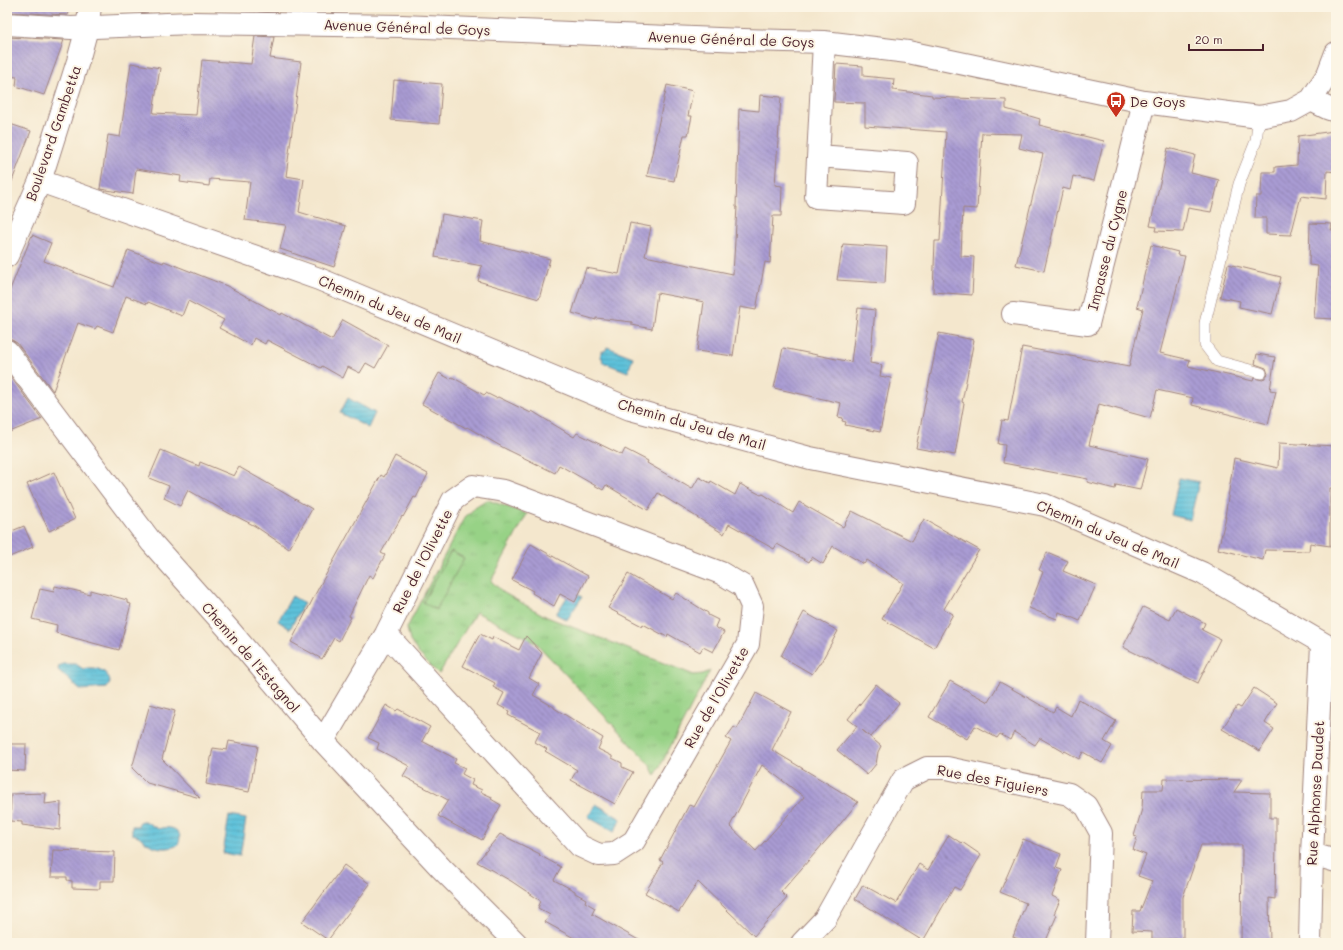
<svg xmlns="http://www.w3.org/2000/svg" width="1343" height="950" font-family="Mali,sans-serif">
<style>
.park{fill:url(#park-tufts);stroke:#707858}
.garden{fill:#97d286;stroke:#707858}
.water{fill:url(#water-rules);stroke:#537082}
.building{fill:url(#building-back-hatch);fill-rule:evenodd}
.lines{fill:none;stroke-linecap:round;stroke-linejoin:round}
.service-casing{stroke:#9f837c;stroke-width:12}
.minor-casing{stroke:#9f837c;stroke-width:24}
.tertiary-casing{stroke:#9f837c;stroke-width:24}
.service{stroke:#fff;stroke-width:11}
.minor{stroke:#fff;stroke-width:22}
.tertiary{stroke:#fff;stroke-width:22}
.labels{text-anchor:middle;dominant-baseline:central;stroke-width:4;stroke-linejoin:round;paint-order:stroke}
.street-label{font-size:14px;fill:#4a1f2b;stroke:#fcf5e5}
.poi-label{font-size:14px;fill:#4a1f2b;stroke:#fcf5e5;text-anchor:start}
</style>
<defs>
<pattern id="park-tufts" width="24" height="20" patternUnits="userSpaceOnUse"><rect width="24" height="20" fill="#97d286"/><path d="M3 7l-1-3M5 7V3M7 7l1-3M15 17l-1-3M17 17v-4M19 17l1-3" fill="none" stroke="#84b474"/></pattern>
<pattern id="water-rules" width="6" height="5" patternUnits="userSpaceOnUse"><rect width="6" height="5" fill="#5cc1da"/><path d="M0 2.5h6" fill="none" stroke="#52a5bb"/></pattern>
<pattern id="building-back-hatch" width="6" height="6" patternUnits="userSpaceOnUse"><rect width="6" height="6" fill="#a99bd3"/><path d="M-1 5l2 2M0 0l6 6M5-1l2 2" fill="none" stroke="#8c7eab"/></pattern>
</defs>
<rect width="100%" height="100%" fill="#fcf5e5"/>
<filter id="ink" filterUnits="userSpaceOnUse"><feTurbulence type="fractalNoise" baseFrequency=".025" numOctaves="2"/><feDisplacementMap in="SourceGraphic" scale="8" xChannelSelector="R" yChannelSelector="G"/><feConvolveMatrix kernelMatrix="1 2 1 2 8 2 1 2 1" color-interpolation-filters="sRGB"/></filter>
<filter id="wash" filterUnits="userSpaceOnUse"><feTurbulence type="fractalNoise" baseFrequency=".012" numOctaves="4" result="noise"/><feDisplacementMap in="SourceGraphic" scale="16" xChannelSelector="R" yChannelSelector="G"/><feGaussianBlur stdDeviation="0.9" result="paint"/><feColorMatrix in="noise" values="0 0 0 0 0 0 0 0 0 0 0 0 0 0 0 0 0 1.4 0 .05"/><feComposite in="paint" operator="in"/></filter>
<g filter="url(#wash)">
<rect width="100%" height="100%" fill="#f4e7cd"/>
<path class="park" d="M488,500L527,514L491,581L504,593L547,617L694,675L703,674L710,671L655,776L651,767L643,757L536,643L476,612L439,674L419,654L410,641L407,628L417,608L464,518L476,507Z"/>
<path class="garden" d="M451,551L464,558L436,610L423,602Z"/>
<path class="water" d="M607,347L633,357L628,372L602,362L603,360L601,357V352L606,350Z
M348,398L375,413L368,428L340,413Z
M1179,478L1199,482L1190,520L1171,515Z
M571,591L582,597L567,620L556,614Z
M292,596L304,603L290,629L278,621Z
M63,664H76L83,669C93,666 109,669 110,683L107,688L80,690L58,670L59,666Z
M596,804L621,819L614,832L588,817Z
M229,816L246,819L240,856L223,853Z
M141,821H145L158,829C171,825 185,830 178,845C168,850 155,849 146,842C139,837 141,836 132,834V826H138L139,823Z"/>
<g id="blocks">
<path class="building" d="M7,7H70L68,15L7,12Z
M258,7H278L277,12L258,11Z
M255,36L274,37L270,58L301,62L286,176L304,179L299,212L346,226L334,267L280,249L286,225L245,220L250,182L210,179L209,186L180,182L181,176L136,169L133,194L100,189L108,135L120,137L131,63L160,68L153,113L196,115L202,60L251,64Z
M7,37L64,40L44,95L16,86L17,77L7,76Z
M836,64L863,66V76L894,79L893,90L932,95V97L1006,100V109L1040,119L1039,125L1104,141L1094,181L1073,176L1070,190L1063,188L1044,271L1016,265L1043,154L1019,148L1022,134L982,133L977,209L963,208L961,256L974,257L972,295L933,292L935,241H940L946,132L865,126V103L834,102Z
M394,80L442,84L439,124L391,120Z
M667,85L693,91L688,116H692L688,135H684L674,181L647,176Z
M760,95L781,97L775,185L782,186L781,216H773L770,263L765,262L756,310L740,307L733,356L697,351L704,302L657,293L652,329L632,325V322L596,318V320L572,313L586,268L619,274L630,223L651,227L645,256L733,274L737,207H736L739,109L759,111Z
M7,123L31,131L9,189H7Z
M1334,131L1336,143V172L1327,171L1326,199L1301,196L1291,235L1266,234V218H1255L1256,196H1261L1262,172H1275V167L1297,165L1298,136Z
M1168,148L1195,155L1191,173L1219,180L1211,212L1188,208L1183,232L1155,231L1156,227L1150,226Z
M442,214L483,221L480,241L550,259L539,299L478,281L482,266L435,257Z
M1310,223L1332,224L1331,230H1336V319L1314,318L1318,266L1309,265Z
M32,235L51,243L44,261L114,287L128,250L163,263L164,261L227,286L281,315L282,313L332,340L343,320L388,345L375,368L366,363L360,373L348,367L343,378L322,366L321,368L267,340L265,344L254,338L251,345L219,328L224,320L188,301L182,316L148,302L147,304L126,296L113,332L97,326L95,329L78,323L53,391L17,343L12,340L7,339V297Z
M843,244L887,247L885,283L837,280Z
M1151,245L1178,252L1177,255L1185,256L1160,353L1190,360L1188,366L1253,381L1254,378L1263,380L1268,374L1266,368L1255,364L1257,354L1275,357L1270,390L1276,391L1268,424L1192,405L1193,398L1157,390L1150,418L1099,404L1089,445L1148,459L1140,490L1116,485L1115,489L1087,482L1088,479L1003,463L1005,445L998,444L1002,420L1008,421L1022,347L1129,367L1143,309L1137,307Z
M1228,264L1281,277L1272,314L1239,307L1240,301L1220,297Z
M858,308L875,310L870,363L882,365L880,376L891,378L880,432L845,425L846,422L842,421L843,418L838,417L841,403L774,388L783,348L851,362Z
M939,333L974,340L962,402L964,403L955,455L916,448Z
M7,372L42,419L7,433Z
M439,373L450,379L452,377L484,395L486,393L496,398L498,397L531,413L532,411L574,437L577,433L622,455L625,449L648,461L647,463L692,489L699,477L710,483L711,481L735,495L740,484L761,495L763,494L793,513L799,502L843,527L852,511L912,541L924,519L979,550L944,609L953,614L934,648L882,619L903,583L867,560L864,564L833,546L823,564L812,557L809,562L777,544L774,549L729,524L724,534L658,493L648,510L606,485L603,490L559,465L555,473L504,448L467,427L466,428L422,404Z
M1279,443L1336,446V488H1330V546L1310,543L1309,551L1265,550L1263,560L1218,549L1226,517H1225L1234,458L1278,468Z
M161,450L199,466L200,462L234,476L239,467L312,509L289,549L255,526L234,515V516L188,490L180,506L164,498L169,486L149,478Z
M395,456L428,474L416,498L414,497L403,517L402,516L381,553L385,555L373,578L369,575L349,616L351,617L339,641L334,638L322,659L291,642L318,589L381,475L384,477Z
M54,472L75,519L49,531L27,484Z
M24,526L33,547L7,558V533Z
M531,544L588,576L575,602L560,594L554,606L532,593L533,591L512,580Z
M1047,552L1068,561L1063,571L1096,585L1080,621L1059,612L1057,619L1029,608L1043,572L1039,570Z
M628,574L672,599L676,593L708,613V615L718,620L715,627L724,632L713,652L703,647L700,652L668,634L667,637L643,624L642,626L608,608Z
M55,586L90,594V590L127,600V603L131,604L119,650L56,633L57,625L32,619L40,589L54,592Z
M1143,607L1170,620L1176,608L1205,623L1202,630L1220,639L1198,683L1172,670L1171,671L1123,647Z
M804,612L838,631L820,664H819L812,674L781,656Z
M480,634L492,640L493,637L519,650L526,636L542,653L529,678L539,684L533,695L554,707V708L603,738L598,749L612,756V758L622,763V767L633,772L615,804L571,780L577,770L545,751L547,749L535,742L540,732L508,715L509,711L498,705L504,693L493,687L495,683L463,666Z
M950,681L988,702L1000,682L1053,712L1056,707L1071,716L1078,699L1116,721L1104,741L1112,746L1102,763L1083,752L1079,759L1065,751L1064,752L1040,738L1035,745L1014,732L1010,740L1000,734L997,738L975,726L967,739L929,717Z
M876,684L899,703L871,737L862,730L881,746L878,752L876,764L867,775L837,750L857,726L848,719Z
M1254,688L1277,703L1265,723L1274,729L1260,751L1222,729L1237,706L1241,708Z
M756,693L791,712L772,750L858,802L837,828L781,892L787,898L754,936L698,882L679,912L645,893L663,862L660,860L689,805L694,807L731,741L726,738L734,727L737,729ZM762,765L804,797L756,851L730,826Z
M150,704L175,711L162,759L200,798L147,783L132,768Z
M386,705L396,711L398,709L430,727L422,741L456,759L454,763L465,768L462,774L473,780L471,785L482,790L481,792L492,797L491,799L501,805L482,840L438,816L448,800L403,776L409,766L377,749L379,743L368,738Z
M229,741L258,746L249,792L206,784L213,748L227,750Z
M7,744H26L25,771L7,770Z
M1164,779L1242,780L1234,792L1270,793V818H1276V841L1275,899L1269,898L1270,943H1241L1242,845H1201L1183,897V939H1152V932L1132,931L1133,911H1140L1152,881L1138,876L1146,855L1133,850L1137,837L1134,836L1142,809L1143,790H1163Z
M46,793L45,804L61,802L60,830L22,825V822L10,821L11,794Z
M500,834L540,854L539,855L561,867L554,880L575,891V893L586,899L585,902L595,908L592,914L644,943H583L545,922L550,915L538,908L541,901L511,881L477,862Z
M949,835L961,843L962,842L981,855L960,890L954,887L923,941L855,899L863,885L896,903L919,864L928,870Z
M1023,839L1061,854L1056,868L1062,870L1052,896L1060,900L1054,914L1057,915L1045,943H1028L1013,937L1026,903L1000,892Z
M53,850L115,852L114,881H100V889L72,888V881L67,880V877H51Z
M344,865L370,884L328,940L302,922Z"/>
</g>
</g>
<g filter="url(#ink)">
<use href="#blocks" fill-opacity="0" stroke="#9f837c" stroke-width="1"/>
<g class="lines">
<g class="service-casing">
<path id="service" d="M1259,117L1256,141L1239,184L1205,323V345L1217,361L1261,373"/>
</g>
<g class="minor-casing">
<path id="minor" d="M7,24L71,28L191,23L402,26L743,40L824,42L908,52L1144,102L1259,117L1291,111L1311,100L1328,74L1336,53
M1311,100L1327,108L1336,111
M819,156L907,163L904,203L816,197L824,42
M40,181L319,279L630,409L810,458L1045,505L1202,573L1336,651
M1013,314L1088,324L1144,102
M7,351L152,543L231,632L323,741L441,868L516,943
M323,741L386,634L453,500L473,486L504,491L721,573L743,586L752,606L748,644L634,841L614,854L599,855L580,846L386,634
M1312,854L1336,861
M802,943L825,919L903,780L927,768H947L1069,794L1086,806L1101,833L1097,943
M1310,943L1312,854L1322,644"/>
</g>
<g class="tertiary-casing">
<path id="tertiary" d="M7,256L40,181L78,61L87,28L90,7"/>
</g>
<use href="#service" class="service"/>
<use href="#minor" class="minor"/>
<use href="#tertiary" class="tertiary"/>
</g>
</g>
<defs>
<g id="bus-pin" transform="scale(1)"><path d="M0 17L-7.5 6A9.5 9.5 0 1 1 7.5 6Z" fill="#c8321e" stroke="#fcf5e5"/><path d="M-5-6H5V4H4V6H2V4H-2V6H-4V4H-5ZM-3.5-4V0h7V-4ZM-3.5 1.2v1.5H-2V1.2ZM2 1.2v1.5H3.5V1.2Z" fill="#fff"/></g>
</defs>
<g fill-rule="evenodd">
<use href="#bus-pin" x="1116" y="101"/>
</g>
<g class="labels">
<g class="street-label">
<text transform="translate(407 27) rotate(2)">Avenue Général de Goys</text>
<text transform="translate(731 39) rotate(2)">Avenue Général de Goys</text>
<text transform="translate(53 133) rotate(-71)">Boulevard Gambetta</text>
<text transform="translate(1107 250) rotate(-76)">Impasse du Cygne</text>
<text transform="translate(390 309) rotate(23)">Chemin du Jeu de Mail</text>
<text transform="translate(692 424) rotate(16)">Chemin du Jeu de Mail</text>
<text transform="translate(1108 534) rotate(23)">Chemin du Jeu de Mail</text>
<text transform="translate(422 561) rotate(-63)">Rue de l'Olivette</text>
<text transform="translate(251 657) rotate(49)">Chemin de l'Estagnol</text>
<text transform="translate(716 697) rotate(-60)">Rue de l'Olivette</text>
<text transform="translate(993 780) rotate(11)">Rue des Figuiers</text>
<text transform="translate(1315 793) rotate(-87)">Rue Alphonse Daudet</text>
</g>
<g class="poi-label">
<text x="1130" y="101">De Goys</text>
</g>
</g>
<rect width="1343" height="950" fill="none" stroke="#fcf5e5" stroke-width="24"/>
<path d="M1189 44v6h74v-6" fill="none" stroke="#4a1f2b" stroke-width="2"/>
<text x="1195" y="44" font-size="12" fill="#4a1f2b" stroke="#fcf5e5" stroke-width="3" paint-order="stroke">20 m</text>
</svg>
